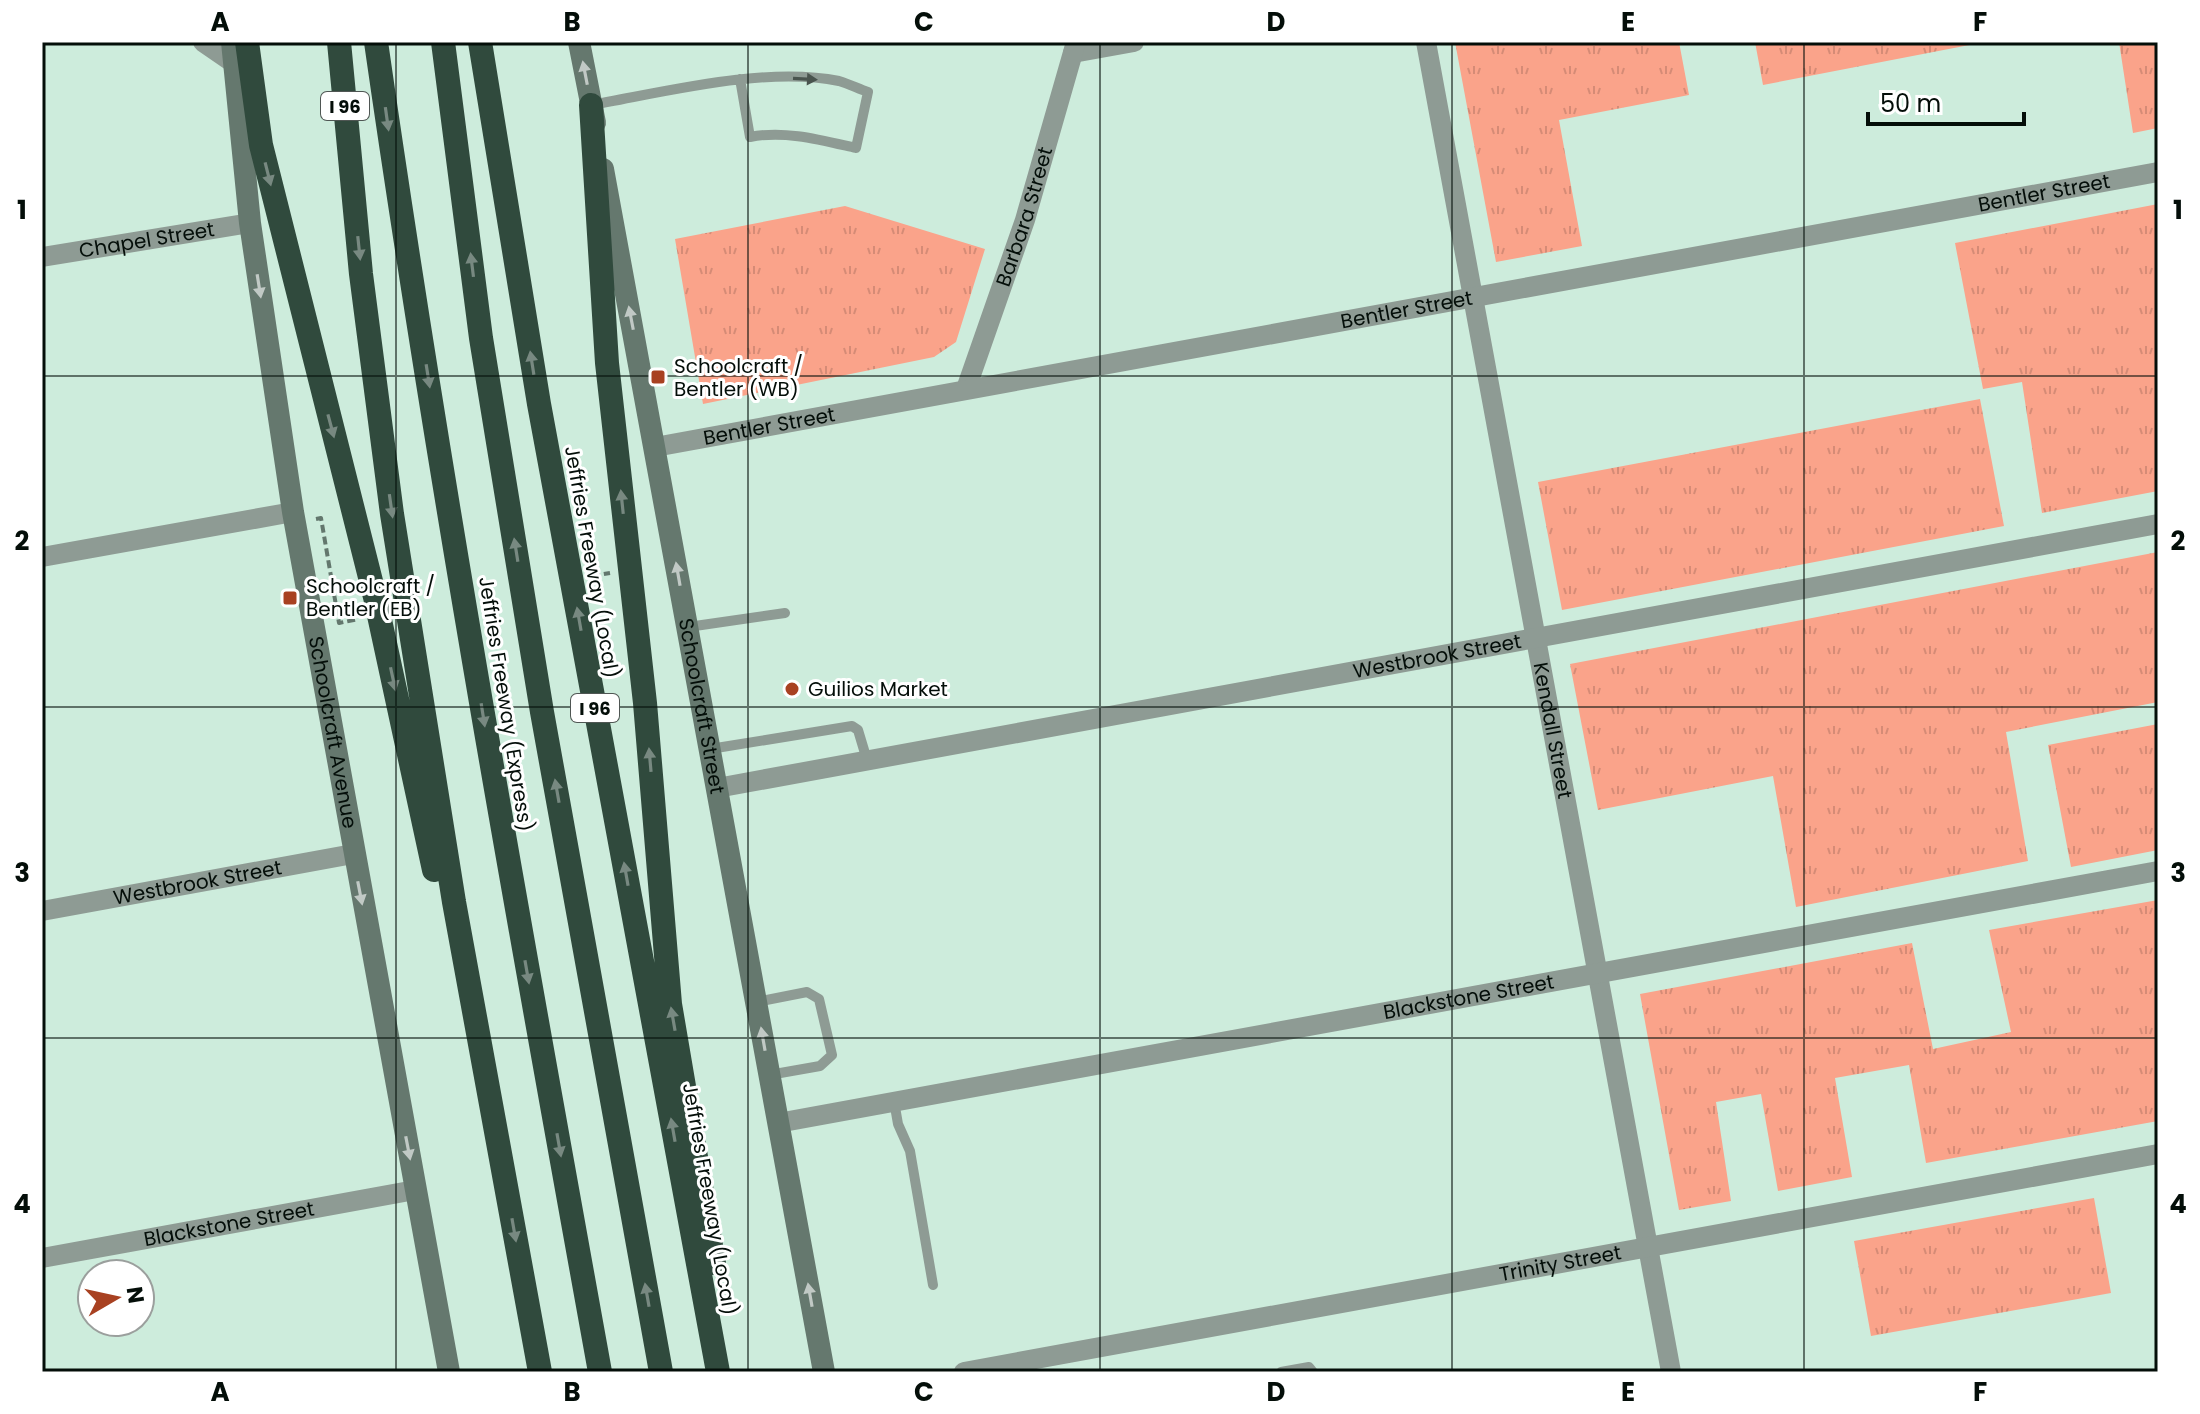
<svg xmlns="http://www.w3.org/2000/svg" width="2200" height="1414" font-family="Poppins,sans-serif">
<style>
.grass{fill:url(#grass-tufts)}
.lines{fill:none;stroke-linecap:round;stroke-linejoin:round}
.path{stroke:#63776d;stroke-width:4;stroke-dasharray:8 4;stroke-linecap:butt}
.service{stroke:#8e9b94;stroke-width:10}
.minor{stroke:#8e9b94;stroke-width:20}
.secondary{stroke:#65786e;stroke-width:22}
.motorway{stroke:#304a3d;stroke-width:24}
.oneway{fill:#c1c9c5}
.oneway2{fill:#49544e}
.oneway3{fill:#788981}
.grid{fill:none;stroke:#040e09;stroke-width:2;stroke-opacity:0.55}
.poi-dot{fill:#a84121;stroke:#fff;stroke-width:3}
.labels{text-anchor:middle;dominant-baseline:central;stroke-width:6;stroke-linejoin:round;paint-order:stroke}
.shield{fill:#fff;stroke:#4f5653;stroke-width:2}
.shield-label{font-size:18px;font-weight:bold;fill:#040e09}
.street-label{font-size:20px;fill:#040e09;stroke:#fff}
.poi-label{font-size:20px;fill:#040e09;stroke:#fff;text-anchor:start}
.neatline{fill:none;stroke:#040e09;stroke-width:3}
.grid-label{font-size:26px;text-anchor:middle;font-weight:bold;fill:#040e09}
</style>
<defs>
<pattern id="grass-tufts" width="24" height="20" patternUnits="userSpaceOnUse" patternTransform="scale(2)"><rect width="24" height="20" fill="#faa38a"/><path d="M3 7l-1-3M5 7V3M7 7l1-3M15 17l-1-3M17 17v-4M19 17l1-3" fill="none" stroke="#d58b76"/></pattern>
</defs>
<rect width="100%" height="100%" fill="#cdecdc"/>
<path class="grass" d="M1455,42H1679L1689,95L1559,120L1582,246L1496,262Z
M1755,42H1985L1763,85Z
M2119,42H2158V128L2133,133Z
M2158,204V491L2042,513L2022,382L1983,389L1955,243Z
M845,206L985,249L956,342L934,357L703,404L675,239Z
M1980,399L2004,526L1562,610L1538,482Z
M2158,552V702L2006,732L2028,861L1796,907L1773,776L1598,810L1570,664Z
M2158,724V850L2071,867L2048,745Z
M2158,900V1121L1926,1163L1909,1065L1835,1078L1852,1177L1778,1191L1761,1094L1716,1102L1731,1201L1679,1210L1640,994L1912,943L1933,1049L2011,1032L1989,930Z
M2094,1198L2111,1293L1871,1336L1854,1241Z"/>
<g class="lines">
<path class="path" d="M316,519L321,518L339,623L359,619
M592,576L610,573"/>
<path class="service" d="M591,105C665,92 765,66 839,81C849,84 859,89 868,92L856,148C821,140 785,130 750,137L740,79
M688,627L785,613
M710,749L852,726L858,730L867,760
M756,1002L807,992L819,999L832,1055L820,1066L769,1075
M894,1101L898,1124L910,1151L933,1285
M1281,1372L1309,1367L1313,1372"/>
<g class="minor">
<path d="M203,42L235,64"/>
<path id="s1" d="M1426,42L1671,1372"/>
<path d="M1073,53L1134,42"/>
<path id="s2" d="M42,257L250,223"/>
<path id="s3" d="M966,389L1025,220L1076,42"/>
<path id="s4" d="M655,447L2158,172"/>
<path d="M42,557L293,512"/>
<path id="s5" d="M717,788L2158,524"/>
<path id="s6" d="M42,911L353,854"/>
<path id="s7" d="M778,1123L2158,871"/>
<path id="s8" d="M42,1258L415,1190"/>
<path id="s9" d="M964,1372L2158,1154"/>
</g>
<g class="secondary">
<path id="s10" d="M232,42L250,223L293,512L449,1372"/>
<path d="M579,42L595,123"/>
<path id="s11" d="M603,169L824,1372"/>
</g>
<path class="motorway" d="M247,42L261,145L375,597L434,870
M339,42L361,274L392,514L454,902L540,1372
M376,42C440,487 520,930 600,1372
M443,42L481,338L542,712L661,1372
M480,42L539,404L718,1372
M591,105L607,363L645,703L670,1004L714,1263"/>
</g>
<defs><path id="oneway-solid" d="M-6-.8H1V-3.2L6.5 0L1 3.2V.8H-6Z" transform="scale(2)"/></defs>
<g class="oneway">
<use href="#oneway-solid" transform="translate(585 73) rotate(-101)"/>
<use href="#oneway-solid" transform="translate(259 286) rotate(81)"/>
<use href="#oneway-solid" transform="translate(631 318) rotate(-101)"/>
<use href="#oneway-solid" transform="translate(678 574) rotate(-100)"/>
<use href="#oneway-solid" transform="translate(360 893) rotate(79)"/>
<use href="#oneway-solid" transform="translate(763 1039) rotate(-100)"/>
<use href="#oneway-solid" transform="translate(408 1148) rotate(79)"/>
<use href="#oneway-solid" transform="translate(810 1295) rotate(-100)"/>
</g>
<use class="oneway2" href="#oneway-solid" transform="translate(805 79) rotate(3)"/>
<g class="oneway3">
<use href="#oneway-solid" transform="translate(387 119) rotate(82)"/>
<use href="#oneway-solid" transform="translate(268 174) rotate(76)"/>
<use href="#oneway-solid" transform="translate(359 248) rotate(84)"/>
<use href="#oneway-solid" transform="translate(472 265) rotate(-97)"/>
<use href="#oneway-solid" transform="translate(532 363) rotate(-99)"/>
<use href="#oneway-solid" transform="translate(428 376) rotate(81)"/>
<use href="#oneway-solid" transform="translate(331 426) rotate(75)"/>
<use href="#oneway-solid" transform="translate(622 502) rotate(-96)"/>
<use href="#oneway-solid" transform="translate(391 506) rotate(82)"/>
<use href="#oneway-solid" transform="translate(516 550) rotate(-99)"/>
<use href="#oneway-solid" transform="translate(579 619) rotate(-100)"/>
<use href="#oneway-solid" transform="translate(393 679) rotate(78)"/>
<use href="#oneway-solid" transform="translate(483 715) rotate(81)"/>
<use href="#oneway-solid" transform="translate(650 760) rotate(-95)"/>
<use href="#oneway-solid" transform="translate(557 791) rotate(-100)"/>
<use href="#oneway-solid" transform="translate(626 874) rotate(-100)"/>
<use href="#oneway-solid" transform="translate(527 972) rotate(80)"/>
<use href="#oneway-solid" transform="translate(673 1019) rotate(-100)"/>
<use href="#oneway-solid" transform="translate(673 1130) rotate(-100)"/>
<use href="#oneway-solid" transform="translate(559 1145) rotate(80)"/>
<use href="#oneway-solid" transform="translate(514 1230) rotate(80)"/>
<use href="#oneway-solid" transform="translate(647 1295) rotate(-100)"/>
</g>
<path class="grid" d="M396,42V1372M748,42V1372M1100,42V1372M1452,42V1372M1804,42V1372M42,376H2158M42,707H2158M42,1038H2158"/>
<g class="poi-dot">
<rect x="650" y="369" width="16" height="16" rx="4"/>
<rect x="282" y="590" width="16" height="16" rx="4"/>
<circle cx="792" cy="689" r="8"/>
</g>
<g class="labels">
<g class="shield">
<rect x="321" y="92" width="48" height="28" rx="6"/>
<rect x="571" y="694" width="48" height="28" rx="6"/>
</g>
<g class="shield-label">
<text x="345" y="106">I 96</text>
<text x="595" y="708">I 96</text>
</g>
<g class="street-label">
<text stroke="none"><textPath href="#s4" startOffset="1412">Bentler Street</textPath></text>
<text stroke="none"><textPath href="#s3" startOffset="182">Barbara Street</textPath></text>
<text stroke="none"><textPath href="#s2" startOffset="106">Chapel Street</textPath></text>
<text stroke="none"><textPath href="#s4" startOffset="764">Bentler Street</textPath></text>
<text stroke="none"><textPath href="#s4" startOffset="116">Bentler Street</textPath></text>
<text transform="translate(592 562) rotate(80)">Jeffries Freeway (Local)</text>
<text stroke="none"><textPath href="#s5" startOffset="732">Westbrook Street</textPath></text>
<text transform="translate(506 704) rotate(81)">Jeffries Freeway (Express)</text>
<text stroke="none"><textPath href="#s11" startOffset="546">Schoolcraft Street</textPath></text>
<text stroke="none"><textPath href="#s1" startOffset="700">Kendall Street</textPath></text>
<text stroke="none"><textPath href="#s10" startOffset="698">Schoolcraft Avenue</textPath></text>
<text stroke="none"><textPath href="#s6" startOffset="158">Westbrook Street</textPath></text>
<text stroke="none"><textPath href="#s7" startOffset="702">Blackstone Street</textPath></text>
<text transform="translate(710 1199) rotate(80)">Jeffries Freeway (Local)</text>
<text stroke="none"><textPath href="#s8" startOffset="190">Blackstone Street</textPath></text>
<text stroke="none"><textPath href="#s9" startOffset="606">Trinity Street</textPath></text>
</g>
<g class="poi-label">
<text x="674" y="366">Schoolcraft /<tspan x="674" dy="23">Bentler (WB)</tspan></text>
<text x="306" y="586">Schoolcraft /<tspan x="306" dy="23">Bentler (EB)</tspan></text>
<text x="808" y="689">Guilios Market</text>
</g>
</g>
<rect width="2200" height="1414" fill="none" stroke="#ffffff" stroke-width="88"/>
<g transform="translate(116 1298) rotate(81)"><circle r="38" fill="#ffffff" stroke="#9b9f9d" stroke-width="2"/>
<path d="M0-6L14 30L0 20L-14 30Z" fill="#a84121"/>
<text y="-12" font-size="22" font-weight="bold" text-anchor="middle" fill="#040e09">N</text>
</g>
<path d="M1868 112v12h156v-12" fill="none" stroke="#040e09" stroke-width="4"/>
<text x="1880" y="112" font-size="24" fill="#040e09" stroke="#ffffff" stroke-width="6" paint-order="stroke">50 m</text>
<rect x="44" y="44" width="2112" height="1326" class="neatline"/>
<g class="grid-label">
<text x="220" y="31">A</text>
<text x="572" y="31">B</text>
<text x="924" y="31">C</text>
<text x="1276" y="31">D</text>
<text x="1628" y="31">E</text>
<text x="1980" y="31">F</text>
<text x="22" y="219">1</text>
<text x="2178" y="219">1</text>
<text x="22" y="550">2</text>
<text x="2178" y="550">2</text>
<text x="22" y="882">3</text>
<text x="2178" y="882">3</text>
<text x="22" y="1213">4</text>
<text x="2178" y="1213">4</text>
<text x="220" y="1401">A</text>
<text x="572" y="1401">B</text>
<text x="924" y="1401">C</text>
<text x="1276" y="1401">D</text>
<text x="1628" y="1401">E</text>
<text x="1980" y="1401">F</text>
</g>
</svg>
